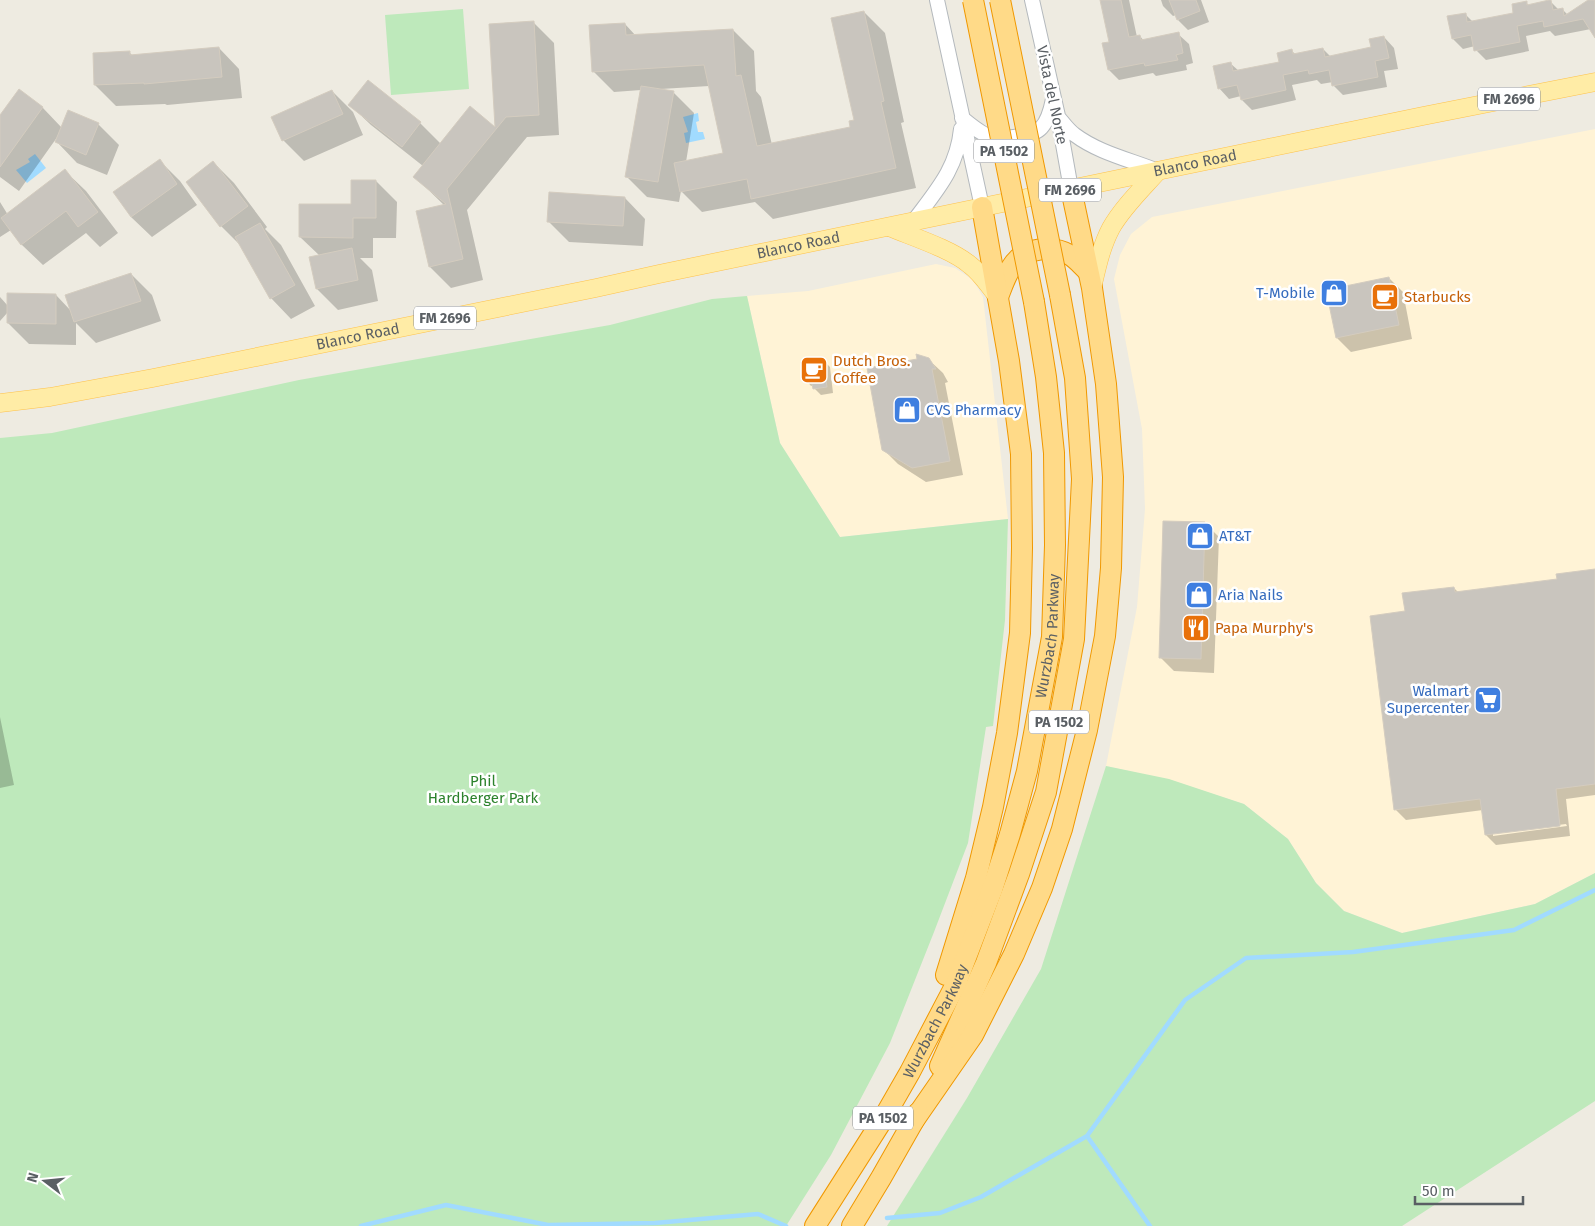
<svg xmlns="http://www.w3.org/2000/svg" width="1595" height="1226" font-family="'Fira Sans',sans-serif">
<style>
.commercial{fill:#fff3d6}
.green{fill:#bee9bb}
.water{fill:#a1dbff}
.shadow{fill:#0003;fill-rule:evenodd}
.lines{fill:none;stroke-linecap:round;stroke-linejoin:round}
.stream{stroke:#a1dbff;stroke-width:4.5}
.building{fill:#c9c5be;stroke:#d4ccbf}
.tertiary-casing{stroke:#b4b9bd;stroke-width:16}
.primary-casing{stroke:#fec24b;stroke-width:19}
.motorway-casing{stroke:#f09800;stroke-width:22}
.tertiary{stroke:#fff;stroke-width:14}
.primary{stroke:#ffeca6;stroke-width:18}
.motorway{stroke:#ffda88;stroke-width:20}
.motorway-bridge-casing{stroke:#f09800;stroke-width:22;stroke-linecap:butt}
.motorway-bridge{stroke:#ffda88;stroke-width:20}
.labels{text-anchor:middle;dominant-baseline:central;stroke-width:5;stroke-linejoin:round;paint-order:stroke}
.shield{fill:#fff;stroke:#8c8f92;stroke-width:1}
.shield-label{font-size:14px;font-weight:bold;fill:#5a5f64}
.street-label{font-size:15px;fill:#5a5f64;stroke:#fff}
.shop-label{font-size:15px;fill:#366cbe;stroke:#fff;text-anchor:start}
.food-label{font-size:15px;fill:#c56008;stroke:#fff;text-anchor:start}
.park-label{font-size:15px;fill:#2c822c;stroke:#fff}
</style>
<rect width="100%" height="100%" fill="#eeebe1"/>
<path class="commercial" d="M1595,129V873L1535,904L1402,933L1344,911L1316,883L1288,839L1244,804L1169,780L1106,766L1137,607L1145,509L1142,429L1114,279L1120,255L1131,234L1152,217Z
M936,264L955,268L973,280L983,297L1008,519L840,537L780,443L747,296L808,291Z"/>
<path class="green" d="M463,9L469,89L391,95L385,15Z
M747,296L780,443L840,537L1008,519L1005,620L993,726L986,727L968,843L934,932L890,1043L831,1155L786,1226H0V438L52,433L299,380L610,325L712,299Z
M1106,766L1169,779L1244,804L1288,839L1316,883L1344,911L1402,933L1535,904L1595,873V1101L1402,1226H887L967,1098L1041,969Z"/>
<path class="water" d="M698,113L699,121L696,122L698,132H703L705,139L686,143L684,133L688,132L683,117Z
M35,154L46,168L27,183L16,170L30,162L28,159Z"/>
<path class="shadow" d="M1101,0H1129L1137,37L1140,36L1144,41L1178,34L1189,44L1193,63L1186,65L1187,70L1156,76L1153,73L1119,80L1109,70L1110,43Z
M1161,0H1201L1209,22L1188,30L1178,20L1176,15L1173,16L1163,6Z
M1590,0L1595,4V33L1591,29L1555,36L1550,31L1526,36L1529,51L1486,60L1476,50L1475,46L1463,49L1453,39L1465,14L1473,22L1515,14L1526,2L1529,6L1550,1L1559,10L1562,9L1568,15Z
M864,12L885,33L904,122L901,123L916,188L773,219L755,202L702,212L681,191L679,202L647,197L626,176L641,90L614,92L593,71L625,24L636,36L733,30L754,51L756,91L761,97L772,145L852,128L855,121ZM709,86L724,154L686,162L694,113L673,92L661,89Z
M533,22L554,43L559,135L527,137L467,210L483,280L451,288L430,267L445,206L414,176L423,166L371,125L350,105L368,82L420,123L441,144L470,108L497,129L491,25Z
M1384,37L1394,48L1398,69L1384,71L1387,87L1343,95L1333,85V82L1321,84L1317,80L1292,85L1296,100L1252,110L1242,100L1241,96L1229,99L1219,88L1231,64L1239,71L1280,62L1292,51L1296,55L1323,49L1331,57L1373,48Z
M219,48L239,69L242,98L167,105L165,104L116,106L95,85L130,53L133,56Z
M19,91L43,108L62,128L98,124L119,145L107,175L77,163L57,142L58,136L19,191L0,177V117Z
M332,91L353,112L363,135L304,161L283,140Z
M159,160L180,181L197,205L152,237L131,217Z
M213,162L234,183L267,227L265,229L281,245L315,306L291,319L271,298L243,248L221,226L188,182Z
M65,171L86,191L118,233L100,247L86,233L43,265L22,245L11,230L0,237V202L8,215Z
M376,181L397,202L396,238H373V258H360L372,270L378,301L338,310L317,289L311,258L320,256L300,237L352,205Z
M625,198L645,219L643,246L569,242L548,221Z
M131,274L152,295L161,321L96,343L76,323V345L29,344L8,323V312L0,321V297L8,306L56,295L72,312Z
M1389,278L1403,292L1412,339L1351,352L1337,338Z
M928,359L943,373L948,382L945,383L963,475L926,482L898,464L883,449Z
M823,360L830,367L833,393L821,395L814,388V385L811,386L805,379Z
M1205,523L1219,537L1214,673L1174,671L1160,657Z
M1595,570V795L1566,799L1570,836L1496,845L1486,835L1483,810L1406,820L1395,809L1406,612L1454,588L1458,592L1558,580ZM1566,824L1567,826L1493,836V833Z
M0,717L14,785L0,788Z"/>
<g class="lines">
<path class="stream" d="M1087,1136L1150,1226
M887,1218L940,1213L981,1197L1087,1136L1185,1000L1246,958L1353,952L1514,930L1595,890
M361,1226L446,1205L548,1225L655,1223L758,1214L786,1226"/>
</g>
<path class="building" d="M1100,0H1121L1129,37L1140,35L1141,40L1179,32L1183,53L1176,55L1178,60L1145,66L1144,63L1108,70L1102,43L1109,42Z
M1169,0H1196L1200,11L1177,20Z
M1549,0H1551L1553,10L1563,8L1564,16L1588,0H1595V38L1583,19L1544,27L1543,21L1517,26L1520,42L1474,51L1471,35L1452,39L1447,16L1466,13L1467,22L1513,13L1512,4L1527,1V5Z
M864,11L884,101L881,102L896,168L837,181L751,199L747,179L680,192L674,163L723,153L704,65L592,72L589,25L625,23L626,35L733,29L736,76L741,75L757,146L850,127L849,121L854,120L831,18Z
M534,21L539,115L506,117L447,189L463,259L429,267L416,211L446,204L413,177L470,106L495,127L489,24Z
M1384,36L1389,58L1375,61L1378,77L1332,86L1329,70L1309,74L1308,70L1283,75L1286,90L1241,100L1237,85L1218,89L1213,66L1231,62L1233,71L1279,62L1277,53L1292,49L1293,54L1323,48L1325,57L1371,47L1369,39Z
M219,47L222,77L144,84V83L94,85L93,53L130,51V55Z
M368,80L421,122L402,147L348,105Z
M641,86L674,91L658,182L625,177Z
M19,89L43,107L0,167V115Z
M332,90L343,114L282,141L271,117Z
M68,110L99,123L86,155L55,142Z
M160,159L177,184L131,217L113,192Z
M213,161L248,206L220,227L186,182Z
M65,169L98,212L78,227L66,211L21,245L1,218Z
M351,180H376V218H353V238L299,237V204H351Z
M549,192L625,197L623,226L547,222Z
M260,223L295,285L270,299L235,237Z
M352,248L358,280L316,289L309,257Z
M131,273L141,301L74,322L65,295Z
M1389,277L1399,325L1336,338L1326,290Z
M7,293L56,294V324L7,323Z
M916,354L929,358L936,369H932L950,461L912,468L882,450L867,368L917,359Z
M823,359L827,387L813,389L811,378L804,380L801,362Z
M1163,521L1205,522L1201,659L1159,658Z
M1595,569V784L1556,789L1560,826L1485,835L1480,799L1394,810L1370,616L1405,611L1402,593L1454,587L1455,592L1557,579L1556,574Z"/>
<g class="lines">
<g class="tertiary-casing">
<path id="tertiary" d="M937,0L982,207
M1032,0L1058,116L1071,189
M962,118C986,138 992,142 1023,135C1029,134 1037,133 1041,128C1048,121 1051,109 1053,99
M1059,118C1064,124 1069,131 1075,135C1099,153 1131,160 1158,171
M913,222C936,191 957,169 961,129"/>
</g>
<g class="primary-casing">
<g id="primary">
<path d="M889,227C913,237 951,249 970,265C981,273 989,286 998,297"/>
<path d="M1092,288C1097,267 1101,247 1111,228C1123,207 1142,189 1158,171"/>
<path id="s1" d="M0,403L50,397L153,378L596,288L659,274L1423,116L1595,82"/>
</g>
</g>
<g class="motorway-casing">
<g id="motorway">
<path d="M998,297C1002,287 1006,274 1013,265C1025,247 1053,245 1070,255C1077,259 1082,266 1088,271"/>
<path d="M946,975L976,878L993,807L1007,733L1020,633L1022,548L1021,454L1009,361L982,207"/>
<path d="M940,1066L986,963L1019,874L1046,792L1074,639L1082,479L1075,378L1060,295"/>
<path d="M912,1123L973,1035L1014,954L1042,888L1062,829L1087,730L1105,636L1111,568L1113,477L1106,384L1092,288L1071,189"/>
<path id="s2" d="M815,1226L883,1119L910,1072L955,986L992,890L1010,834L1027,771L1052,637L1055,545L1054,453L1046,377L1034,302"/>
<path d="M852,1226L881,1178L918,1113"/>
</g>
</g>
<use href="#tertiary" class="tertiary"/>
<use href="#primary" class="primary"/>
<use href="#motorway" class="motorway"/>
<g class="motorway-bridge-casing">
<path id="motorway-bridge" d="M973,0L1034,302
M1000,0L1060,295"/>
</g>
<use href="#motorway-bridge" class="motorway-bridge"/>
</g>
<defs>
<g id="shop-square" transform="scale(1.4375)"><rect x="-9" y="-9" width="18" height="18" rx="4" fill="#3f7fe0" stroke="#fff"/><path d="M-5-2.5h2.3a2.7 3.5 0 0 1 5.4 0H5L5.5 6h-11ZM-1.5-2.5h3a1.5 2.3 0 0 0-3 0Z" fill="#fff"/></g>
<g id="cafe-square" transform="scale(1.4375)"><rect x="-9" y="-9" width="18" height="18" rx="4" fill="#e8710a" stroke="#fff"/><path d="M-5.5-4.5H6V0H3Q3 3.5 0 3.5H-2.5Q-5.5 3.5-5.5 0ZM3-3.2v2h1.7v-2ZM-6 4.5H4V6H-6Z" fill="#fff"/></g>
<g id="restaurant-square" transform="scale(1.4375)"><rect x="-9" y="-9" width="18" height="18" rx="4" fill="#e8710a" stroke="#fff"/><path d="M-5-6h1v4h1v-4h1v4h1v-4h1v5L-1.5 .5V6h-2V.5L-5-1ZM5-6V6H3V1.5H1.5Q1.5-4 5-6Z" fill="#fff"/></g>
<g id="supermarket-square" transform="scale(1.4375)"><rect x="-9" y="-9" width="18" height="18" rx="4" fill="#3f7fe0" stroke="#fff"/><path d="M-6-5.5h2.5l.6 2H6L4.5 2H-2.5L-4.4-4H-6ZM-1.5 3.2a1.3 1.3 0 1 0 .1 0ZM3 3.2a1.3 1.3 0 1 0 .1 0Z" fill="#fff"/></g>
</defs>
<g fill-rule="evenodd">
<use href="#shop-square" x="1334" y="293"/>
<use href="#cafe-square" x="1385" y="297"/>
<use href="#cafe-square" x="814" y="370"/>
<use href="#shop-square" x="907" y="410"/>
<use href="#shop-square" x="1200" y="536"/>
<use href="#shop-square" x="1199" y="595"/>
<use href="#restaurant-square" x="1196" y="628"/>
<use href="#supermarket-square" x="1488" y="700"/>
</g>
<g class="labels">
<g class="shield">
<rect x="1478" y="87.5" width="62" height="23" rx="4"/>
<rect x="974" y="139.5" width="60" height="23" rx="4"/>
<rect x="1039" y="178.5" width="62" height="23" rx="4"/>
<rect x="414" y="306.5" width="62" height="23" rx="4"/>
<rect x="1029" y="710.5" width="60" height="23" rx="4"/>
<rect x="853" y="1106.5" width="60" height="23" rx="4"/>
</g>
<g class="shield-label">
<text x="1509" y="99">FM 2696</text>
<text x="1004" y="151">PA 1502</text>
<text x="1070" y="190">FM 2696</text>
<text x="445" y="318">FM 2696</text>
<text x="1059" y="722">PA 1502</text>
<text x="883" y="1118">PA 1502</text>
</g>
<g class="street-label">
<text transform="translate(1052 95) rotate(78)">Vista del Norte</text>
<text stroke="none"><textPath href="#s1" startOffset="1219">Blanco Road</textPath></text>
<text stroke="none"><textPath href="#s1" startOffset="814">Blanco Road</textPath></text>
<text stroke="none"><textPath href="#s1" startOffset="364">Blanco Road</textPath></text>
<text stroke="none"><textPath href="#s2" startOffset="642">Wurzbach Parkway</textPath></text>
<text stroke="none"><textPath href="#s2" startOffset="238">Wurzbach Parkway</textPath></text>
</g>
<g class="shop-label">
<text x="1315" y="293" text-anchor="end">T-Mobile</text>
<text x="926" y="410">CVS Pharmacy</text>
<text x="1219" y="536">AT&amp;T</text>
<text x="1218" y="595">Aria Nails</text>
<text x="1469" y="691" text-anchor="end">Walmart<tspan x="1469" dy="17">Supercenter</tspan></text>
</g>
<g class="food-label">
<text x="1404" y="297">Starbucks</text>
<text x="833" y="361">Dutch Bros.<tspan x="833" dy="17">Coffee</tspan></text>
<text x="1215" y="628">Papa Murphy's</text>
</g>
<g class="park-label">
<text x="483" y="781">Phil<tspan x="483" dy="17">Hardberger Park</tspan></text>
</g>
</g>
<g transform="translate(45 1181) rotate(286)" stroke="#ffffff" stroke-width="4" paint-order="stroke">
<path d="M0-4L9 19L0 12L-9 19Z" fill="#5a5f64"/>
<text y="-8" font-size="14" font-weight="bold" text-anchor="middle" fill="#5a5f64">N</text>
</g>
<path d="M1415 1196v8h108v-8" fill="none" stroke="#5a5f64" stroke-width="2.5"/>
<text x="1422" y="1196" font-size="15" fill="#5a5f64" stroke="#ffffff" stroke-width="4" paint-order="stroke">50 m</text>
</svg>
